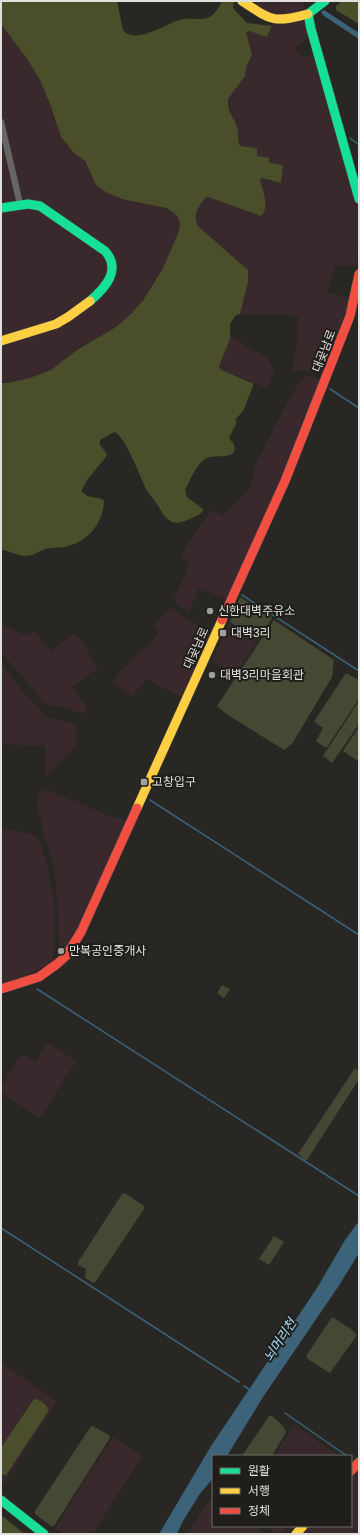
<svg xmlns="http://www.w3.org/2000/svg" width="360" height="1535" font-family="Arial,'Noto Sans KR',sans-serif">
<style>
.industrial{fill:#39292d}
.green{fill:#454833}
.forest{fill:#4a4e2a}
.water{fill:#3c637a}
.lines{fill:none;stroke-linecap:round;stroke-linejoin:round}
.stream{stroke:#3c637a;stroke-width:1.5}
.street-casing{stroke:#464542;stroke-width:7}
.fast-casing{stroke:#464542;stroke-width:10}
.slow-casing{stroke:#464542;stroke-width:10}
.jam-casing{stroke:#464542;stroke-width:10}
.street{stroke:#676665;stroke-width:6}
.fast{stroke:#16e098;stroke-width:9}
.slow{stroke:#ffcf43;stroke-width:9}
.jam{stroke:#f24e42;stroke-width:9}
.poi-dot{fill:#a19f9c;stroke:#201e1a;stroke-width:1.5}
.labels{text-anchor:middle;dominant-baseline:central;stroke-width:4;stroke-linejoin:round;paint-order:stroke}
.street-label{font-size:12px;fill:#e2e0dd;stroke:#201e1a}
.poi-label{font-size:12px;fill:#e2e0dd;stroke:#201e1a;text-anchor:start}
.water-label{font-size:13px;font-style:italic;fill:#a5ddfe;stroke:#201e1a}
</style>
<rect width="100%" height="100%" fill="#292724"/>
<path class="industrial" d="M248,1H304L305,11L281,16L271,14Z
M301,20L305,24L308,38L295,47L303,58L314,54L355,191L359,215V244L357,264L355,266L335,265L328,292L351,299L325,368L320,373L301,370L292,374L293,363L296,353L298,317L284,314H240L248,282V270L199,227L196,223L195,217L203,202L205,198L208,197L261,216L262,185L260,180L262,178L272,182L269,163L257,156V148L240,146L238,143V131L235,123L231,116L228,99L245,76L246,67L252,55L246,32L248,31L267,36L272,26L276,23Z
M1,24L27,59L40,80L50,104L61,137L74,153L85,161L91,176L136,202L155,205L173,212L178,217L180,223L179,231L163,268L144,299L132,313L116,327L77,350L51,370L30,378L8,383H1Z
M231,335L247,347L266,357L274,371L267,388L220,369L219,366L230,339Z
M305,376L315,377L319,380L320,383L285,473L227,600L199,588L188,612L178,605L176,601L175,596L189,566V562L181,558L189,542L212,510L223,516L245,494L251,485L255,466L280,416L300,381Z
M173,608L205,631L209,634L210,638L184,696H179L146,678L133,696L112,683L120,672L159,634L153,626L170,609Z
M1,623L26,636L34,631L51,651L74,634L83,643L98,668L72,687L87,709L83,714L60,706H50L43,701L1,652Z
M229,623L257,642L235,675L212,660Z
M1,662L15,682L46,717L78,725L75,737L77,743L76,747L49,774L45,776V746L1,744Z
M48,790L107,815L126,821L88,908L67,949L60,947L59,944L58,912L54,864L45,839L38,807V795L40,792Z
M1,828L26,833L38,838L47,863L54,902L55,923V942L52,963L37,971L1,984Z
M47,1044H50L76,1061L40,1118L1,1092V1087L20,1057L22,1056H25L35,1062Z
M1,1363L57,1401L3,1484H1Z
M294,1425L339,1456H274Z
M113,1437L142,1456L93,1534H64L55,1528Z
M359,1467V1534H301L307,1526H351V1475Z
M211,1499L213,1500V1526H254L267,1534H188L204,1508Z
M265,1526H288L281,1534H278Z"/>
<path class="green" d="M240,597L272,617V618L258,640L230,622Z
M274,620L334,660L332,677L292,744L284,750L225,713L217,706Z
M346,673L359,680V699L327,747H324L316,741L323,728L315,722V720Z
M359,701V724L332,763L323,756Z
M359,727V761H358L343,751Z
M222,985L230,989L224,998L217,993Z
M355,1068L359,1071V1079L307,1160H305L298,1154Z
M125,1193L144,1206V1209L96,1281L94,1283L85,1278L86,1269L78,1265V1262L122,1194Z
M274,1236L284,1242L269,1265L259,1259Z
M332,1317L351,1329L357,1335L330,1373L309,1360L306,1356Z
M269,1416H272C277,1420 284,1426 286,1432L272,1456H242Z
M91,1426H93L109,1435L110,1438L54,1526H51L35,1514V1511Z"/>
<path class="forest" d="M1,1H117L123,30C136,46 168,22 183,19C191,18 205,21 211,16C216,13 219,6 222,1H234L233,8L247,23L272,26L267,37L249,31L246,32L252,55L246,67L245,76L228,99C228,114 233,115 237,127C239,133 237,140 240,146L257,148V156L269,158V163L283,165L281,183L262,178L260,180C263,190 270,208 261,216L208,197L205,198C199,207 191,217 199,227L248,270V282L240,314L236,315L230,324V339L219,366L220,369L222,370L254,384L243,411L235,420L237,422L229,438C231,441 233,442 234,445C239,462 212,453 205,459C196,465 190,480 185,490L187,497L203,509V511C199,516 192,518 187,520C168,529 163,513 155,501C152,497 149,494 147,491C141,479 125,435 114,432L100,440V445L107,454L105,458L87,480L81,491L87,496L102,499L104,501C103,524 87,543 64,547C58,548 51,547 45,549C38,552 33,556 25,556C16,556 9,550 1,550V383H8L30,378L51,370L77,350L116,327L132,313L144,299L163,268L179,231L180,223L178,217L173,212L166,208L122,199L106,192L96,185L85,161L74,153L61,137L50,104L40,80L27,59L1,24Z
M342,1H359V24L336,10V6Z
M34,1399C39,1399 47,1404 49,1410L6,1475H3L1,1474V1448Z
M1,1515L25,1534H1Z"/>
<path class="water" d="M324,10L359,33V39L324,16L321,12Z
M359,1221V1253L338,1287L263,1397L227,1456H213V1478L199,1495L183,1521L177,1534H159L211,1446L317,1288L345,1240Z"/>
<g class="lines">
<path class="stream" d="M350,138L359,145
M330,389L359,408
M242,595L359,671
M150,800L359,935
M37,989L359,1196
M1,1228L239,1382
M244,1386L249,1389
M285,1413L347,1456"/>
<g class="street-casing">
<path id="street" d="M1,122L20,204"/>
</g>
<g class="fast-casing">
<path id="fast" d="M325,1L308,14L311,29L359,199
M1,208L28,204L40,206L105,251C122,270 105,288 90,301
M1,1500L44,1534"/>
</g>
<g class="slow-casing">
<path id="slow" d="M242,1C272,21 273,23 308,14
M1,341L56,324L68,317L90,301
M137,808L222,620
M296,1534L303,1526"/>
</g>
<g class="jam-casing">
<path id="jam" d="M222,620L285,481L350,316L359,274
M1,989L39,977L57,964L66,956L81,932L137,808
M351,1471L359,1462"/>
</g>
<use href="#street" class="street"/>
<use href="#fast" class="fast"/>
<use href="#slow" class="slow"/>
<use href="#jam" class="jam"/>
</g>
<g class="poi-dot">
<circle cx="210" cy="611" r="4"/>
<rect x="219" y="629" width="8" height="8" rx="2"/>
<circle cx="212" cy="675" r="4"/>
<rect x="140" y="778" width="8" height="8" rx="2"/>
<circle cx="61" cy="951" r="4"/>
</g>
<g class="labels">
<g class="street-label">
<text transform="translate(324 351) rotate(-69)">대곶남로</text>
<text transform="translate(196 648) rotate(-66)">대곶남로</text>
</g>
<g class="poi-label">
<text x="218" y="611">신한대벽주유소</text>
<text x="231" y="633">대벽3리</text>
<text x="220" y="675">대벽3리마을회관</text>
<text x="152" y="782">고창입구</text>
<text x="69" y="951">만복공인중개사</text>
</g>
<g class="water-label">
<text transform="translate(280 1340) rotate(-57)">뇌머리천</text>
</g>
</g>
<rect width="360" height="1535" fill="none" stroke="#e2e0dd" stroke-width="4"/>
<rect x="212" y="1455" width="140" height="72" fill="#201e1a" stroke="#6e6c68"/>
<rect x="220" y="1468" width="20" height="6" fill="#16e098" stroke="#6e6c68"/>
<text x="248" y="1475" font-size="12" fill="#e2e0dd">원활</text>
<rect x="220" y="1488" width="20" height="6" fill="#ffcf43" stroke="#6e6c68"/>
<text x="248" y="1495" font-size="12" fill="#e2e0dd">서행</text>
<rect x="220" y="1508" width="20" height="6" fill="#f24e42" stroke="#6e6c68"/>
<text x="248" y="1515" font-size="12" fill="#e2e0dd">정체</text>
</svg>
